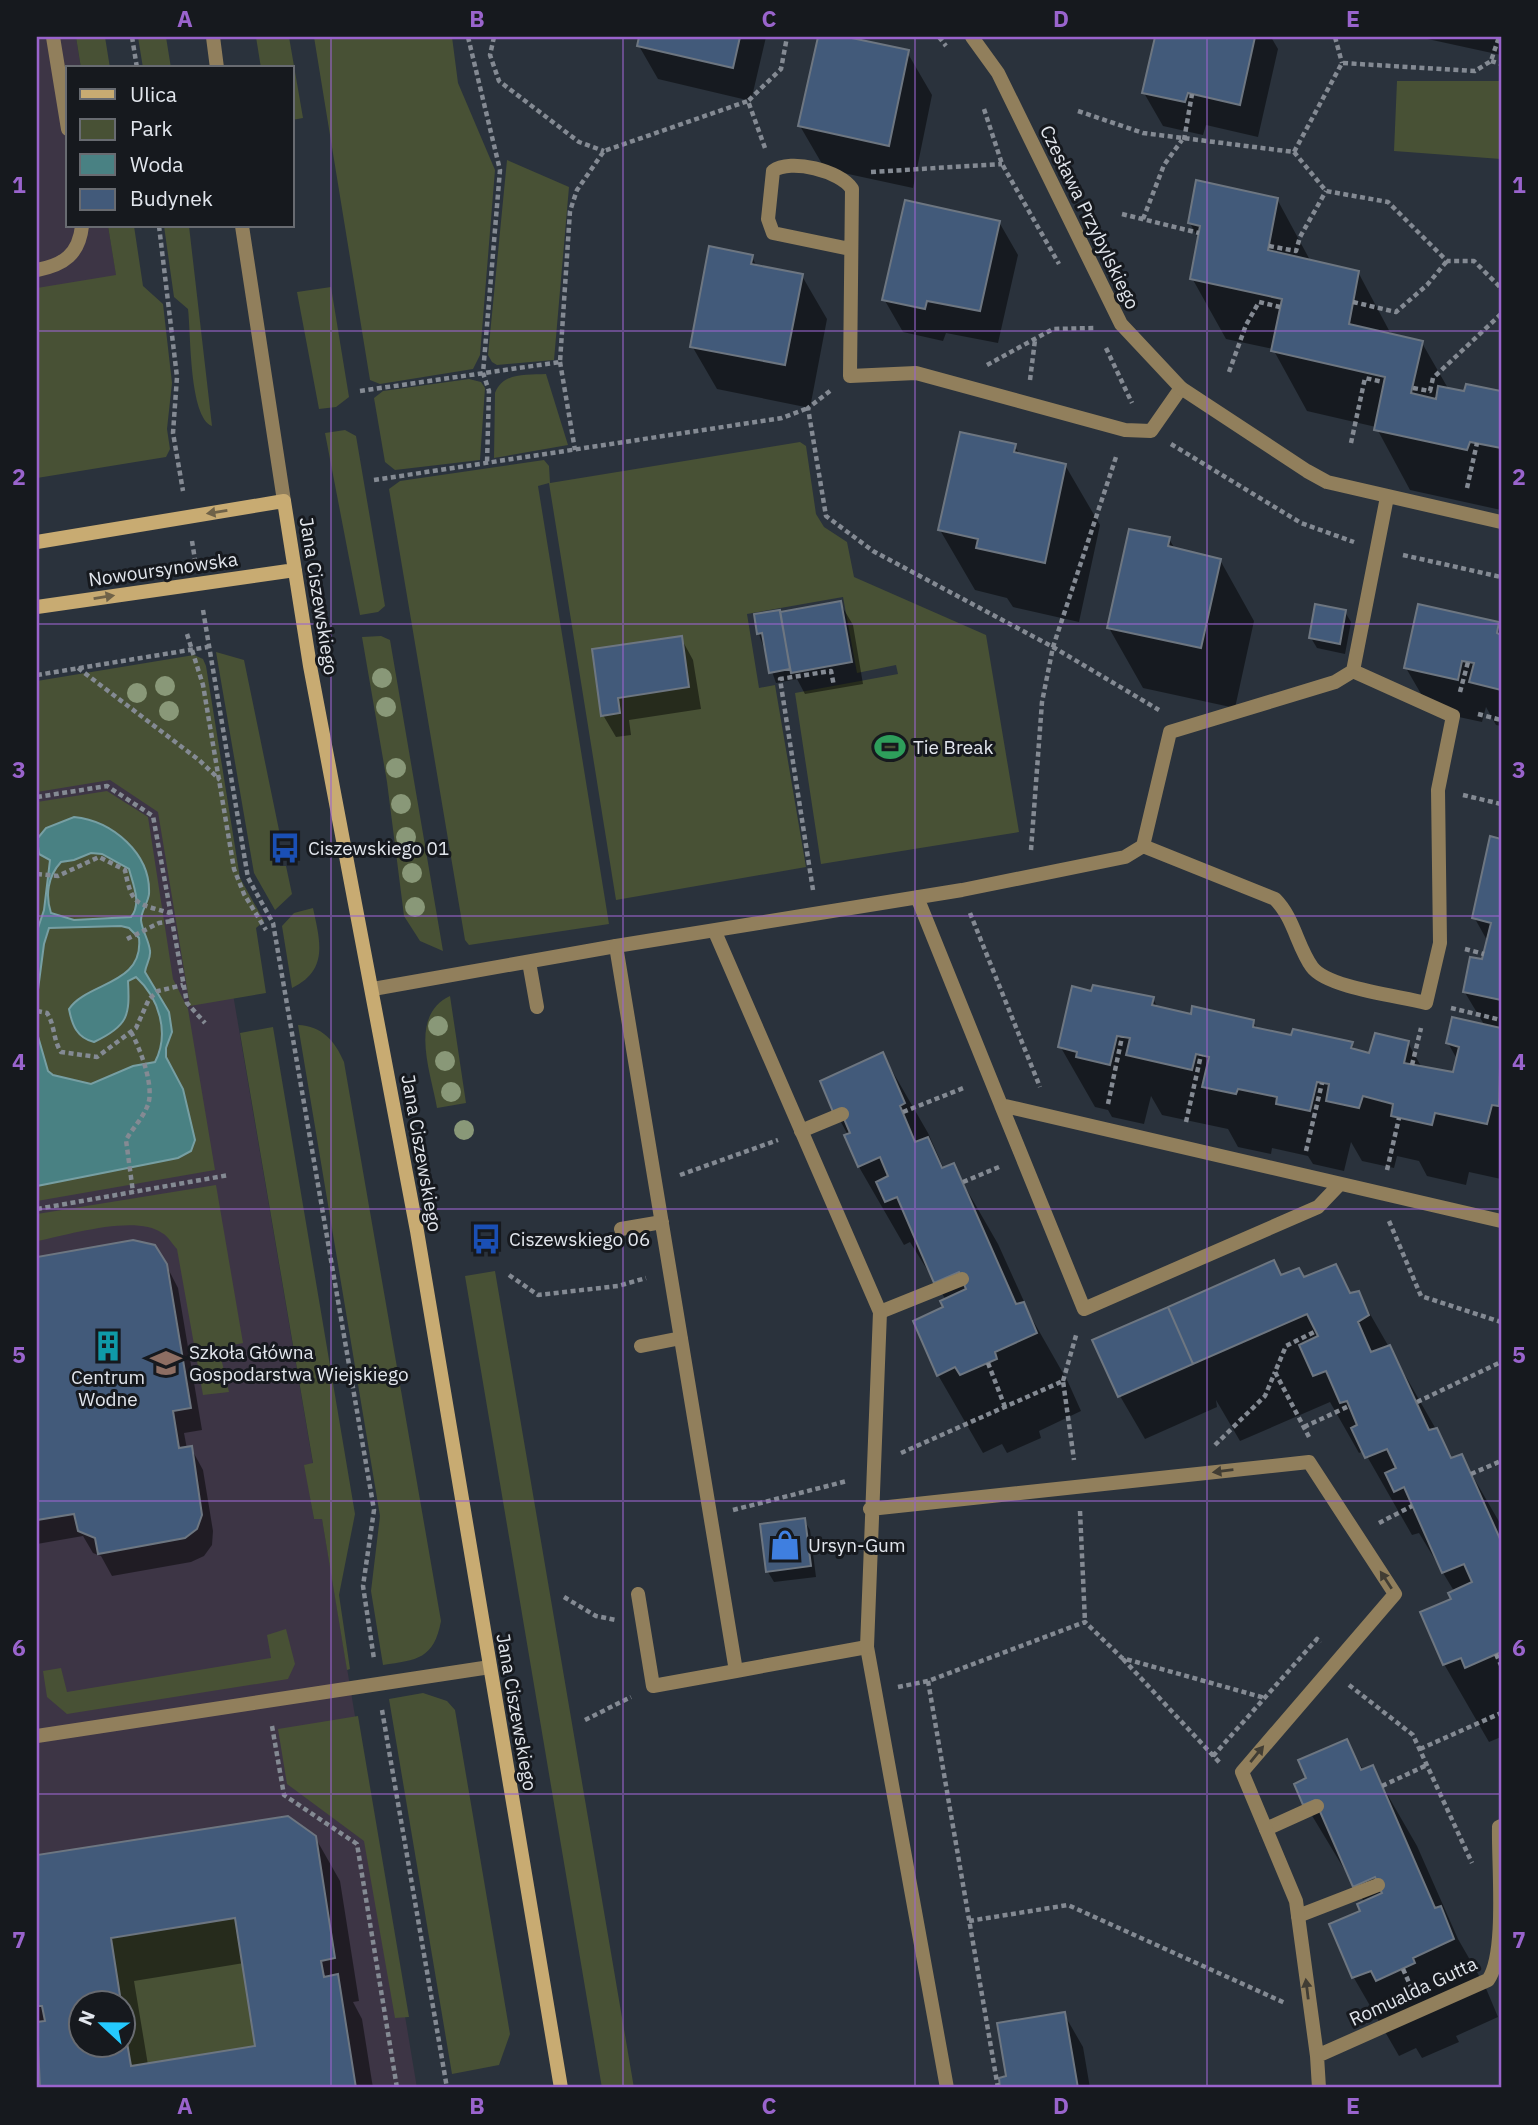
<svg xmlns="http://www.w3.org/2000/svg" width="1538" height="2125" font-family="'IBM Plex Sans',sans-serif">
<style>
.education{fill:#3d3545;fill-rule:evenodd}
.green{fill:#485135}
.water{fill:#498183;stroke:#779fa3;stroke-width:2;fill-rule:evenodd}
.shadow{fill:#0007;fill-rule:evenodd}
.building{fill:#425a7a;stroke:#6d7681;stroke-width:2;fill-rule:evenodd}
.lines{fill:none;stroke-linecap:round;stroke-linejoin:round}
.path{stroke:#848a93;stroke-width:4.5;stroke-dasharray:5 3.5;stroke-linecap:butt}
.lane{stroke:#917f5c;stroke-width:14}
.street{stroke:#917f5c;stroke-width:14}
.secondary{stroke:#c8ab72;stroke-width:14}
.tree{fill:#899878}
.oneway{fill:#6f6248}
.oneway2{fill:#413d34}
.grid{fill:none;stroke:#9a64cd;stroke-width:2;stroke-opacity:0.55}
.labels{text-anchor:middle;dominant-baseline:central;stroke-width:6;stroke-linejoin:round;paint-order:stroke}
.street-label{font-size:19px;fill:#e2e6ed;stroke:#16191e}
.poi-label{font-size:19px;fill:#e2e6ed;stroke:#16191e;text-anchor:start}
.neatline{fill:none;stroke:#9a64cd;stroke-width:2.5}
.grid-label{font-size:23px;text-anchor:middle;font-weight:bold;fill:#9a64cd}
</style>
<rect width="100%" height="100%" fill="#2a323c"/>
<path class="education" d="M37,37H76L81,68H68V226H108L140,415L37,478Z
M37,691L194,765L313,1464L305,1465L314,1519L322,1518L417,2088H37ZM80,2002H122V2044H80Z"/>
<path class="green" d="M76,37H105L110,68H81Z
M138,37H166L171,68H143Z
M256,37H289L303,118L292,120V68H261Z
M314,37H452L458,83L495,170L480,355L473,369L380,384L370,380Z
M1397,81H1501V159L1394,151Z
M507,160L569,187L554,360L497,365L492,362L488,355Z
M108,226H134L143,286L163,304L172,383L167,429L170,449L166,457L37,478V288L116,275Z
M164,226H189L212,426C189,417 191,334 188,309L174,297Z
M331,287L349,397L336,407L319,409L297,292Z
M546,374L568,445L494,458L495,393C503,372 526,375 546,374Z
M469,379L481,382L485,388L480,460L395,470L385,462L374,398L383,391Z
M345,430L356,436L385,606L378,612L360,615L325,433Z
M800,442L806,446L816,514L824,527L847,542L854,577L986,635L1019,832L821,864L795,693L898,674L896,665L857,673L843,597L747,614L759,688L775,685L806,867L616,900L549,483L538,486L609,924L469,945L465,940L389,489L400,481L544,460L549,466L550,483Z
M381,636L390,640L443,951L420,941L404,916L387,782L362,637Z
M216,652L244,660L280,835L275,836L280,866H286L292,894L275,910L254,873Z
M194,655L203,659L206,666L240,878L264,921L256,928L266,993L190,1006L158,812L110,780L37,792V681Z
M107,791L148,817L173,979L188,1009L215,1170L37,1201V802Z
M313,908C320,941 329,970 292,988L282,926L294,913Z
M450,996L466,1103L437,1108C431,1072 408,1016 450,996Z
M298,1025C322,1026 335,1041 344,1062L441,1621C434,1659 417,1660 383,1665L371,1591L380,1516Z
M273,1027L355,1514L339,1595L350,1669L347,1670L322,1519H314L304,1465L313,1463L240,1033Z
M216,1185L243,1343L228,1346L221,1358L229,1392L203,1395L177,1249C172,1244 168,1236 162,1233C136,1214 68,1235 37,1241V1214Z
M495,1271L634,2088H602L465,1276Z
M286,1629L295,1664L288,1679L67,1714L47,1697L43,1671L61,1668L67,1692L271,1658L267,1635Z
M423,1693L447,1701L455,1710L510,2034L499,2065L452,2074L389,1699Z
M358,1716L409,2017L395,2018L364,1841L287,1784L278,1729Z
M235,1918L255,2046L131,2066L111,1938Z"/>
<path class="water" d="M74,817C113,821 151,854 149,894C148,903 141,911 141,920C142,931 149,940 150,951C151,958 146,964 145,972L169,1012L172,1032L166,1048V1057L183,1089L195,1140L191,1151L178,1158L37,1186V1033L48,1071L53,1075L91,1084L133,1066L155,1062C170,1033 159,998 136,977L128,981C130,1016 128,1026 94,1042C77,1038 72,1025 69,1009C87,982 144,985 139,938L129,928L121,926L49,928L44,944L37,997V931L44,910L50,860L39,854L37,839L46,828ZM91,853L102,854L129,869C133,884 142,904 131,917L74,920L51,913C45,895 48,876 61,862L74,860Z"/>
<path class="shadow" d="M641,37H766L751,101L658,79L639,46Z
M820,37H839L907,52L932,95L913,188L825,169L800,126Z
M1157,37H1271L1278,49L1258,137L1206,125L1203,135L1163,126L1144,93Z
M1422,37H1501V55L1423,38Z
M1277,199L1311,262L1358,272L1392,336L1422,343L1449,390L1465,393L1467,386L1501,392V510L1410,490L1376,427L1307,411L1273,349L1226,339L1192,278L1199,240L1190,223Z
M999,222L1018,255L998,343L946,333L943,341L903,332L884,299Z
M752,257L757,267L802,276L827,319L810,408L717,389L692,346Z
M1014,445L1020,455L1065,465L1100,525L1079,622L1013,607L1007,598L975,590L940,530Z
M1169,539L1175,549L1220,560L1254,621L1235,708L1143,688L1109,628Z
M840,603L853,625L863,684L805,694L797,679L776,683L759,634L781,614Z
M1345,612L1351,622L1345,654L1317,648L1311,638Z
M1498,624L1501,629V726L1496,725L1486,707L1482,722L1431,711L1406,668Z
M681,638L693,660L701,709L629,720L631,735L616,737L603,715L594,651Z
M1492,838L1501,840V1179L1469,1172L1466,1185L1427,1176L1419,1161L1397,1156L1394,1168L1362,1161L1351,1142L1344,1171L1313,1164L1308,1156L1272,1148L1271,1154L1238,1147L1228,1129L1162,1115L1151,1096L1144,1124L1112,1117L1108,1110L1095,1107L1060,1046L1092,993L1153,999L1158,1008L1192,1016L1253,1022L1258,1029L1352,1044L1356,1052L1371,1055L1408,1043L1422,1068L1455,1074L1458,1061L1448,1043L1485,1026L1464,991L1484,961L1488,942L1474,917Z
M883,1055L928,1133L944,1169L953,1166L998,1244L1031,1317L1068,1382L1081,1411L1039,1431L1041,1438L1007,1453L1002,1444L983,1453L938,1375L946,1300L910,1242L904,1245L859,1167L846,1136L848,1135L835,1111Z
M133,1242L147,1243L159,1251L178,1288L202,1430L184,1433L187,1449L191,1448L203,1470L213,1531L212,1545L204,1556L191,1562L112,1576L101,1556L93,1553L83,1536L37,1544V1258Z
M1335,1266L1351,1295L1358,1293L1453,1459L1461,1456L1501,1525V1737L1489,1742L1444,1664L1454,1591L1419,1533L1412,1535L1364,1451L1359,1453L1330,1402L1240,1441L1216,1400L1217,1407L1145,1439L1120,1396L1282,1277L1303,1279Z
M804,1520L810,1530L816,1577L774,1582L768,1572Z
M1346,1741L1364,1771L1372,1768L1417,1846L1458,1939L1485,1986L1498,2017L1456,2036L1459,2042L1422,2058L1416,2048L1399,2056L1354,1978L1331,1925L1362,1912L1364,1902L1305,1804L1308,1779Z
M288,1818L315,1837L340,1881L359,2001L353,2002L362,2019L373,2088H42L37,2055V1857ZM244,1963L257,2047L148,2065L134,1981ZM80,2002H122V2044H80Z
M1064,2014L1083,2047L1090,2088H1002L1001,2079L1008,2078Z"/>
<path class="building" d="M639,37H740L733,68L637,46Z
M818,37H847L909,50L889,146L798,126Z
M1155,37H1255L1240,105L1188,93L1185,102L1142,93Z
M1196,180L1278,198L1268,250L1359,271L1349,324L1423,341L1411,393L1436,399L1438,386L1464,391L1466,384L1501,391V448L1470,442L1467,450L1374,430L1385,377L1271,351L1282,299L1190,279L1200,226L1188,223Z
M905,200L1000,221L980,311L927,301L925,309L882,300Z
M709,246L753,255L751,264L803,274L785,365L690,347Z
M960,432L1016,444L1014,452L1066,464L1045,563L976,548L978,539L938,530Z
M1129,529L1170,537L1168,546L1221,559L1201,648L1107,628Z
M841,601L852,662L791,673L780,612Z
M1315,604L1346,610L1340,644L1309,638Z
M1418,604L1499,622L1497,633L1501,635V690L1469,682L1474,663L1462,661L1458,680L1404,668Z
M780,610L790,669L769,673L762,633L757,634L754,614Z
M682,636L689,687L618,698L620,713L601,716L592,649Z
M1490,836L1501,839V1000L1463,992L1470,957L1482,959L1491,923L1472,918Z
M1093,985L1154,997L1152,1005L1191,1014L1192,1006L1254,1020L1253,1027L1291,1035L1293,1029L1353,1042L1351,1048L1369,1053L1375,1033L1409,1041L1404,1063L1453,1072L1459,1047L1446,1043L1452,1017L1501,1028L1499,1106L1492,1105L1487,1124L1435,1113L1432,1125L1391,1116L1393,1104L1363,1096L1359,1108L1326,1101L1329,1084L1317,1082L1310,1111L1276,1104L1277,1097L1238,1089L1236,1094L1202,1087L1209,1057L1196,1054L1192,1070L1126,1055L1130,1038L1117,1036L1110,1065L1076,1057L1077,1052L1058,1047L1072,986L1091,991Z
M883,1052L905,1103L900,1106L915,1142L928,1137L942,1168L954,1163L1016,1304L1024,1302L1037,1333L995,1352L997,1359L960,1375L955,1367L937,1376L913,1321L943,1307L940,1301L966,1289L959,1272L934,1283L897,1197L885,1202L876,1182L888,1176L880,1157L858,1167L844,1135L850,1133L842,1114L833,1112L820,1081Z
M133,1240L155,1245L167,1264L191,1408L173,1411L179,1448L192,1446L202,1515L197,1529L185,1538L98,1554L95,1538L78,1531L74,1514L37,1520V1257Z
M1274,1260L1281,1275L1299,1268L1304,1277L1336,1264L1350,1293L1359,1291L1369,1315L1358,1322L1371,1352L1390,1345L1429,1430L1437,1428L1451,1458L1462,1454L1501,1541V1652L1465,1668L1461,1658L1443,1665L1420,1612L1451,1599L1448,1593L1472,1582L1464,1564L1442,1573L1404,1487L1394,1492L1385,1473L1396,1468L1387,1449L1365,1458L1351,1428L1357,1425L1347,1401L1340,1403L1326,1371L1313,1376L1299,1345L1318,1336L1307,1314L1193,1364L1168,1307Z
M1168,1307L1193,1364L1118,1397L1092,1340Z
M805,1518L811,1566L766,1572L760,1524Z
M1347,1739L1361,1770L1373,1765L1435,1908L1441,1906L1454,1939L1413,1958L1415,1963L1376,1981L1371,1971L1352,1978L1329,1924L1360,1911L1357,1904L1382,1893L1375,1877L1353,1887L1315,1800L1303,1805L1294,1784L1306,1778L1298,1760Z
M288,1816L316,1836L335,1958L321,1961L324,1977L338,1974L356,2088H40L37,2022L45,2021L42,2006H37V1855ZM235,1918L255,2046L131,2066L122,2013V2044H80V2002H121L111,1938Z
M1065,2012L1078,2088H1000L999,2078L1006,2076L997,2023Z"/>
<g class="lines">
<path class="path" d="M132,37L137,68
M468,37L500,170L483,373L489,391L487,463
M494,37L490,55L499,81L579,142L604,151
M939,37L946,46
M1335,37L1342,63
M1491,61L1501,64
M984,109L1002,164L1059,264
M1078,111L1143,133L1294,152L1342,63L1475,71L1491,61L1499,37
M1184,140L1192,94
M765,148L748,101L781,69L787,37
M1294,152L1326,191L1388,202L1447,261H1474L1501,288
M871,172L1002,164
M1122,214L1199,233
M1143,219L1164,165L1182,140
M159,226L177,377L173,433L183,491
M1269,246L1296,251L1300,237L1326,191
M1353,302L1396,312L1427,285L1447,261
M1106,348L1132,403
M560,362L575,450
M987,365L1053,329L1095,328
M1229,372L1246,325L1259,302L1280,307
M1030,380L1035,340
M1413,388L1430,391L1433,378L1501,314
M360,391L560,362L570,211L577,190L604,151L748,101
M830,391L808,408L826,516L873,551L1053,647L1159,710
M1351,443L1365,378L1383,382
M1171,444L1301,523L1354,542
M374,480L782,418L808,408
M1467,488L1477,443
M192,541L195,560
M1403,555L1501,577
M203,610L248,878L273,923L374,1510L363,1586L374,1659
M187,634L203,685L234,869L244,894L266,930
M78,668L199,760L220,780
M37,675L208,647
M1460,692L1468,662
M1478,714L1501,720
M1463,795L1501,804
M37,797L107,786L153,816L187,1003L205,1023
M1031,850L1042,702L1053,647L1117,454
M37,874L58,876L99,857L125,870C132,906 136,903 170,913
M813,890L780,679L831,671L834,686
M970,913L1040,1087
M127,939L159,923L172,921
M1465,949L1484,954
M1451,1008L1501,1020
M37,1011L47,1013C55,1025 53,1040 61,1052L97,1057L136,1028L149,999L158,991L183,985
M131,1032C140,1048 156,1089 147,1107C142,1119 132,1129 126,1140L133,1192
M1412,1065L1421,1028
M1108,1104L1122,1037
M903,1112L966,1087
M1186,1122L1201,1055
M1306,1151L1322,1083
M1387,1170L1399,1118
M680,1175L778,1140
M963,1182L999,1167
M37,1209L229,1175
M1389,1221L1421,1296L1501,1322
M509,1275L538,1295L618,1286L646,1278
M988,1363L1005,1407
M1063,1381L1077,1332
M1417,1402L1501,1362
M1304,1427L1349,1406
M1309,1437L1275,1372L1286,1346L1316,1331
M1215,1445L1265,1396L1275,1372
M901,1453L1063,1381L1074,1460
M1471,1474L1501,1461
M733,1510L847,1481
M1080,1511L1085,1622
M1379,1523L1412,1506
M564,1597L596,1616L616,1620
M1496,1654L1501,1665
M1123,1659L1220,1763
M928,1681L998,2088
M1349,1685L1413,1735L1472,1863
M898,1687L928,1681L1085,1622L1122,1658L1265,1698
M382,1710L447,2088
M585,1720L631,1697
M272,1726L284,1795L357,1844L397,2088
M1420,1749L1501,1713
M1213,1756L1317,1639L1320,1643
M1382,1786L1427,1765
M969,1921L1068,1905L1285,2003
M1403,1969L1411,1987"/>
<path class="lane" d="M53,37L68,129
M850,249L773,233L768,219L773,171C790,158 841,171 852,189L850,376L916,373L1125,430L1151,431L1181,388
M37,270C64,265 79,254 82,226
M529,962L537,1007
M373,989L616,946L736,1671L867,1647L947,2088
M801,1131L842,1114
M621,1229L662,1222
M880,1312L962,1279
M641,1346L681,1338
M638,1594L653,1686L736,1671
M37,1736L490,1667
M1266,1829L1317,1806
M1298,1916L1378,1885"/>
<path class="street" d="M213,37L217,68
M972,37L998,73L1121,324L1181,388L1307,471L1327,482L1501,522
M242,226L284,501
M1143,846L1275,899C1294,918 1297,946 1312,967C1327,988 1400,996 1426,1003L1440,943L1438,790L1453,716L1353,671
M917,897L1001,1105L1501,1221
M715,932L880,1312L867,1647
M616,946L962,890L1125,857L1143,846L1170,732L1335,682L1353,671L1387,497
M1001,1105L1084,1309L1318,1207L1339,1185
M870,1509L1309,1462L1395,1594L1242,1772L1296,1901L1317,2056
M1319,2088L1317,2056L1488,1980C1507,1954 1498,1863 1499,1827L1501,1826"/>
<path class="secondary" d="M37,542L284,501L310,666L417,1231L561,2088
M37,607L295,570"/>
</g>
<g class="tree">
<circle cx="382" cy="678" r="10"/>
<circle cx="165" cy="686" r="10"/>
<circle cx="137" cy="693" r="10"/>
<circle cx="386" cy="707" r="10"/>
<circle cx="169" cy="711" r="10"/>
<circle cx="396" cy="768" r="10"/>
<circle cx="401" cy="804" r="10"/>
<circle cx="406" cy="837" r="10"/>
<circle cx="412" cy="873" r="10"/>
<circle cx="415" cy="907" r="10"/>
<circle cx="438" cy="1026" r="10"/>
<circle cx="445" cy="1061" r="10"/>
<circle cx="451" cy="1092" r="10"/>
<circle cx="464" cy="1130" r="10"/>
</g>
<defs><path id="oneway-solid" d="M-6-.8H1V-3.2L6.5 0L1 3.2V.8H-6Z" transform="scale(1.75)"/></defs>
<g class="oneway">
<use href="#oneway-solid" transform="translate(217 512) rotate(171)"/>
<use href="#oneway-solid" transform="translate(104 597) rotate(-9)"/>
</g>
<g class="oneway2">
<use href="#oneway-solid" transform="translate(1223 1471) rotate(173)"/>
<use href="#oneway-solid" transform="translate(1386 1580) rotate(-123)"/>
<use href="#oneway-solid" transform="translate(1257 1754) rotate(-51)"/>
<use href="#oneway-solid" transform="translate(1307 1989) rotate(-97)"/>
</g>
<path class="grid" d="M331,37V2088M623,37V2088M915,37V2088M1207,37V2088M37,331H1501M37,624H1501M37,916H1501M37,1209H1501M37,1501H1501M37,1794H1501"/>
<defs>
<g id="stadium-bare" transform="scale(2.415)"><path d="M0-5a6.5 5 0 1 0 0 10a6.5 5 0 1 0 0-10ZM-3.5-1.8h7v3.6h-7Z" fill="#2e9e5b" stroke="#16191e" stroke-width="2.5" paint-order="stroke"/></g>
<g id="bus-bare" transform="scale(2.415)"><path d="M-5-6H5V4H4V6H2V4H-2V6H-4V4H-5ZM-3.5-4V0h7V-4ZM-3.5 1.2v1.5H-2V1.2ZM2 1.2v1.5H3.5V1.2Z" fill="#1a4fb4" stroke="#16191e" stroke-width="2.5" paint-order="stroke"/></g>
<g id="building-bare" transform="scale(2.415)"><path d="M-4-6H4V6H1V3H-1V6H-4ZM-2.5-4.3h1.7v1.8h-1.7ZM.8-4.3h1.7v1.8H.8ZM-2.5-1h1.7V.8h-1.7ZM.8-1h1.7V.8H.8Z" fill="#0f9aa8" stroke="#16191e" stroke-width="2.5" paint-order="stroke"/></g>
<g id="university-bare" transform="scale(2.415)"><path d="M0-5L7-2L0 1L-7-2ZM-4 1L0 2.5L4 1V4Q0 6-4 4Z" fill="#8d6e63" stroke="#16191e" stroke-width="2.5" paint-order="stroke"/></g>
<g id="shop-bare" transform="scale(2.415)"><path d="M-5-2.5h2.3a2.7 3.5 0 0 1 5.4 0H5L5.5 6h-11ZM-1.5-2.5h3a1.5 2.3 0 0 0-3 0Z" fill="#3f7fe0" stroke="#16191e" stroke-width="2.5" paint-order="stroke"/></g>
</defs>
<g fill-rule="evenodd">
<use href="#stadium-bare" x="890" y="747"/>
<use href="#bus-bare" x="285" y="848"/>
<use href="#bus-bare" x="486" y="1239"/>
<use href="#building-bare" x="108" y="1346"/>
<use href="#university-bare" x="166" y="1363"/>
<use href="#shop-bare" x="785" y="1545"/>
</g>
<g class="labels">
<g class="street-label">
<text transform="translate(1090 217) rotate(64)">Czesława Przybylskiego</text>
<text transform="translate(163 569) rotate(-8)">Nowoursynowska</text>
<text transform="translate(319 596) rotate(81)">Jana Ciszewskiego</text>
<text transform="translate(422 1153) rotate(80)">Jana Ciszewskiego</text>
<text transform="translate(517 1712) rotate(80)">Jana Ciszewskiego</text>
<text transform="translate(1413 1991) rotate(-25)">Romualda Gutta</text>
</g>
<g class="poi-label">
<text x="913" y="747">Tie Break</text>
<text x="308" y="848">Ciszewskiego 01</text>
<text x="509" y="1239">Ciszewskiego 06</text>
<text x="189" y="1352">Szkoła Główna<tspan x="189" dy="22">Gospodarstwa Wiejskiego</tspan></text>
<text x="108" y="1377" text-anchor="middle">Centrum<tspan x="108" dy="22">Wodne</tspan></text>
<text x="808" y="1545">Ursyn-Gum</text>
</g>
</g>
<rect width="1538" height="2125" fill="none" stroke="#16191e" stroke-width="77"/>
<rect x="66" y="66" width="228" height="161" fill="#16191e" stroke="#686b71" stroke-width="2"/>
<rect x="80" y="89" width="35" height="10" fill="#c8ab72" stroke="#686b71" stroke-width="2"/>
<text x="130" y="102" font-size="21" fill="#e2e6ed">Ulica</text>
<rect x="80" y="119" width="35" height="21" fill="#485135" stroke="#686b71" stroke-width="2"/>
<text x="130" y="136" font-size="21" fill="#e2e6ed">Park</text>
<rect x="80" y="154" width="35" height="21" fill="#498183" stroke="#686b71" stroke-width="2"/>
<text x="130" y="172" font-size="21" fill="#e2e6ed">Woda</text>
<rect x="80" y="189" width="35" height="21" fill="#425a7a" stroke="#686b71" stroke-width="2"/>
<text x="130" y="206" font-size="21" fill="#e2e6ed">Budynek</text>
<g transform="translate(102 2024) rotate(292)"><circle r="33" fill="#16191e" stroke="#686b71" stroke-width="2"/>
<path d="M0-5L12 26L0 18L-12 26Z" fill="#24c9fe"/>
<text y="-10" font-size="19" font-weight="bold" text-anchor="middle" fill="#e2e6ed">N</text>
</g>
<rect x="38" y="38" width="1462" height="2048" class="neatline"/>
<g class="grid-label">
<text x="185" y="27">A</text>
<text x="477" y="27">B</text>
<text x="769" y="27">C</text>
<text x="1061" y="27">D</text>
<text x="1353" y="27">E</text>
<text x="19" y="193">1</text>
<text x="1519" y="193">1</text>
<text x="19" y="485">2</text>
<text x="1519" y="485">2</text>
<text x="19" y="778">3</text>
<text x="1519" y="778">3</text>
<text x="19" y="1070">4</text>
<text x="1519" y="1070">4</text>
<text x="19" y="1363">5</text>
<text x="1519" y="1363">5</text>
<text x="19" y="1656">6</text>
<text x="1519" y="1656">6</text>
<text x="19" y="1948">7</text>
<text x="1519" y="1948">7</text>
<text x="185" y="2114">A</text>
<text x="477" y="2114">B</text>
<text x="769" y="2114">C</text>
<text x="1061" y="2114">D</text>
<text x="1353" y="2114">E</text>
</g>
</svg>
